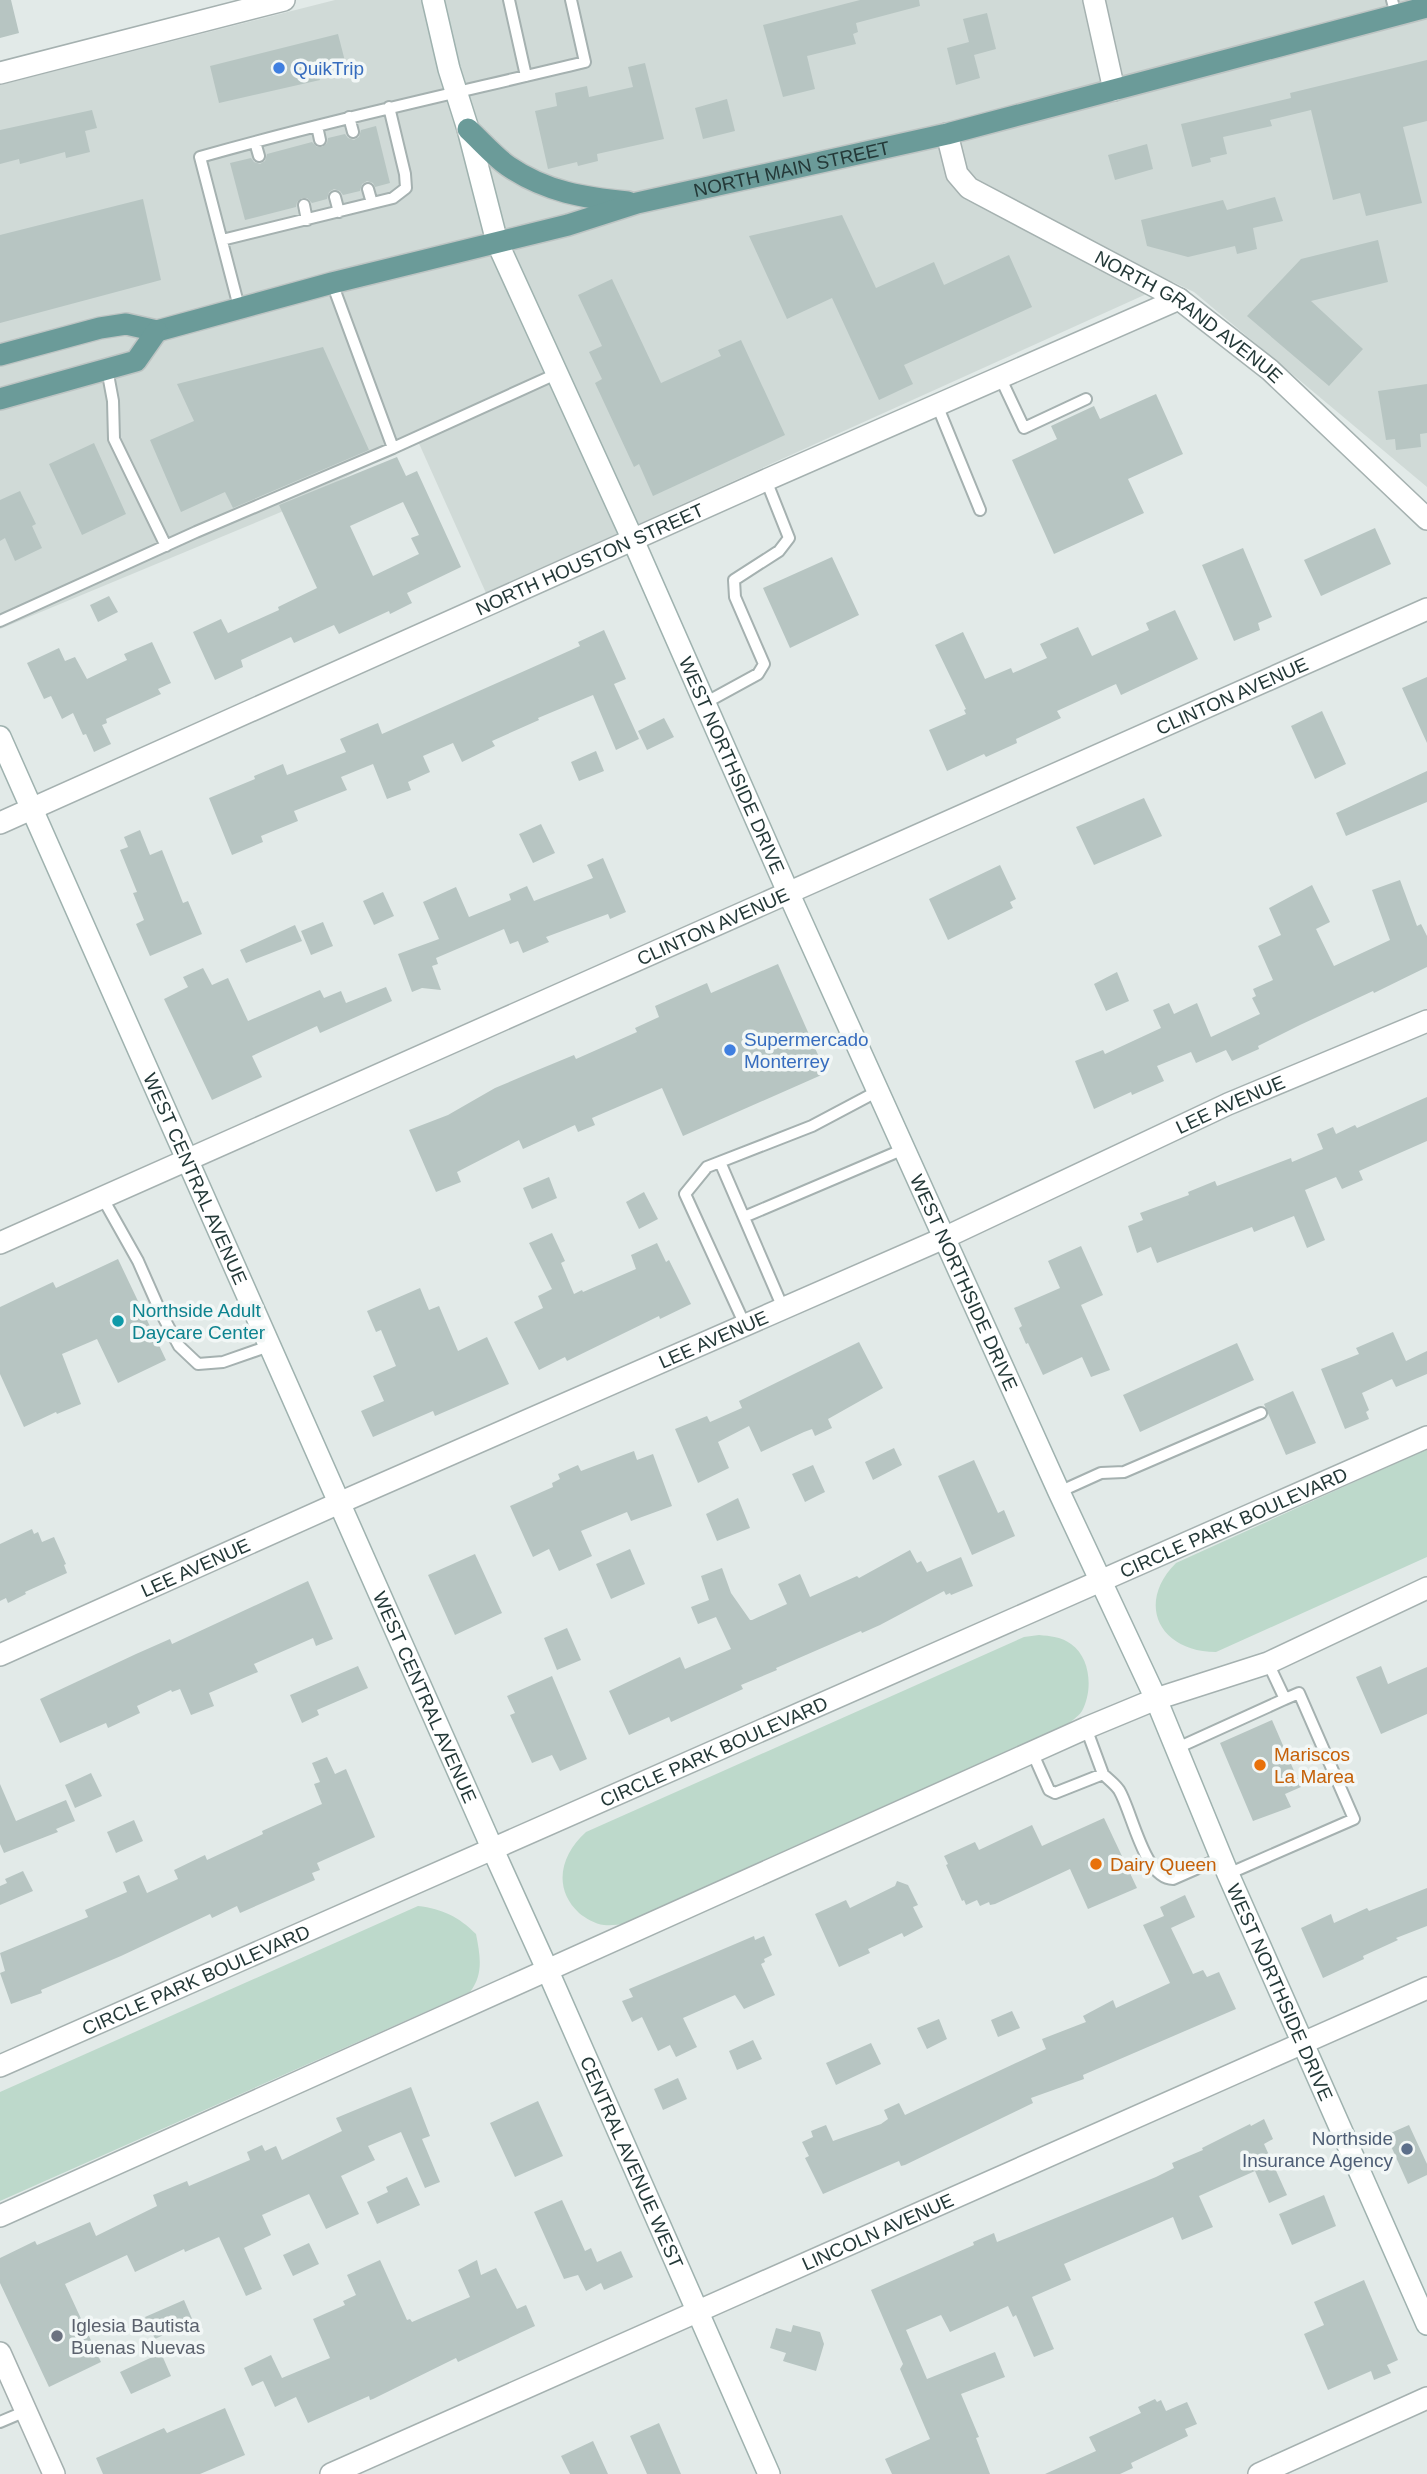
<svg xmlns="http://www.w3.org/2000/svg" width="1427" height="2474" font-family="Helvetica,sans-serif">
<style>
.built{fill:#d0dad7}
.green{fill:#bdd9cb}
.building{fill:#b7c5c2;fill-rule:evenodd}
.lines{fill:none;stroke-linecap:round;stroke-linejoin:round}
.lane-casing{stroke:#a5b1b0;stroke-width:14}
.street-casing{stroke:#a5b1b0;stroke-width:24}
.secondary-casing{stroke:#9fb2af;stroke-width:24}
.primary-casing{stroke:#bdc4c3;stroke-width:24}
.lane{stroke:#fff;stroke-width:10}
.street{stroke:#fff;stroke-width:21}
.secondary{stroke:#fff;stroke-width:21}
.primary{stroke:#6b9b99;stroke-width:21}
.shop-dot{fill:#3f7fe0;stroke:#f2f7f6;stroke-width:2.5}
.culture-dot{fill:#0f9aa8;stroke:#f2f7f6;stroke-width:2.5}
.food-dot{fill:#e8710a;stroke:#f2f7f6;stroke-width:2.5}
.service-dot{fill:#5c6f8a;stroke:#f2f7f6;stroke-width:2.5}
.worship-dot{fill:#6b7280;stroke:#f2f7f6;stroke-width:2.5}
.labels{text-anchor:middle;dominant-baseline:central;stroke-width:7;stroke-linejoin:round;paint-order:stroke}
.shop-label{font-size:19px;fill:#366cbe;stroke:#f2f7f6;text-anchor:start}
.street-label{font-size:19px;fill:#243938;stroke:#f2f7f6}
.culture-label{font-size:19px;fill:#0d838f;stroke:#f2f7f6;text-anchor:start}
.food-label{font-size:19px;fill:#c56008;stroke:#f2f7f6;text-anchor:start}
.service-label{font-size:19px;fill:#4e5e75;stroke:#f2f7f6;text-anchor:end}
.worship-label{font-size:19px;fill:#5b616d;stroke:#f2f7f6;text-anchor:start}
</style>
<rect width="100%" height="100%" fill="#e2eae8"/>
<path class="built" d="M335,0H1427V487L1194,292L1173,282L486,593L417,439L281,512L0,629V85Z"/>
<path class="green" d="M1427,1449V1557L1216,1652C1160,1652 1135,1604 1176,1563Z
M1039,1635C1050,1636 1062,1637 1071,1644C1091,1658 1093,1691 1082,1711C1078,1717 1071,1721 1065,1726L642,1919C629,1923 617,1926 604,1925C595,1924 585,1918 579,1913C552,1888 561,1854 586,1832L1024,1637Z
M418,1906C443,1909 459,1917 476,1934C480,1955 484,1974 470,1992L0,2201V2092Z"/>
<path class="building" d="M0,0H11L19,33L0,38Z
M860,0H919L920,6L856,23L858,32L853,34L856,44L807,56L815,89L783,97L763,25Z
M987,13L996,49L974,55L980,78L956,85L947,48L969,42L963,19Z
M338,34L347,69L319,76L320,80L219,103L210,66Z
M1427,60V121L1403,127L1422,203L1366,216L1360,193L1333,200L1311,110L1270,120L1272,126L1223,137L1227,154L1210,158L1211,162L1192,167L1181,124L1291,98L1290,93Z
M645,63L664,139L597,154L598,161L578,166L577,162L548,169L535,111L557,106L555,93L587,86L589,97L633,87L628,67Z
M727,99L735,131L703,139L695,108Z
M92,110L97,128L85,131L90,152L66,158L65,152L20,164L19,159L0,164V130Z
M376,126L390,183L375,187L373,183L367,181L362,184L360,191L343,195L340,191L334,189L329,192L327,199L312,203L307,198H302L297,202L296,207L245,220L230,163L251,158L254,162L260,164L265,161L267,154L312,142L317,147H322L327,143L328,138L345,134L348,138L354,140L359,137L361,130Z
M1147,144L1153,169L1115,180L1108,155Z
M1275,197L1283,221L1253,228L1257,249L1237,254L1235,246L1188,257L1147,246L1141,220L1223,200L1227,210Z
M143,199L161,280L0,323V235Z
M842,215L876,288L934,262L944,285L1009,255L1032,307L904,365L913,384L879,400L832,298L787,319L749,236Z
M1378,240L1388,282L1311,301L1363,349L1329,386L1247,316L1301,259Z
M612,279L661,383L721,356L718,350L741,340L785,435L653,496L639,464L634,467L595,383L602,379L589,352L602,346L578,295Z
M323,347L369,450L233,508L225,492L181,512L150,440L194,421L177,384Z
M1427,384V433L1420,434L1421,447L1396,450L1395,439L1386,440L1378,391Z
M1156,394L1183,454L1128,479L1144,513L1054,554L1012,460L1057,439L1051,426L1094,406L1100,419Z
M94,443L126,514L82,535L49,464Z
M397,457L406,476L417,471L461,567L407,593L412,603L390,614L389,611L339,634L334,625L294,643L291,637L241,660L243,667L215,680L193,632L221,619L228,633L279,610L278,607L317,588L279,505ZM403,502L419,535L411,538L419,554L373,576L350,526Z
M20,491L36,524L32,526L42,548L15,561L5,538L0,541V500Z
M1375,528L1391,564L1321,596L1304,560Z
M1243,548L1272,617L1258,623L1260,630L1234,641L1202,565Z
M832,557L859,615L790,648L763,588Z
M109,596L118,612L98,622L90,605Z
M1175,610L1198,659L1121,695L1116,684L1057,711L1061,718L1016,739L1017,743L986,757L984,754L947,771L929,730L966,714L964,710L966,709L935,645L963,632L985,679L1011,668L1013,673L1047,658L1040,644L1078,627L1092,656L1149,630L1146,623Z
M604,630L626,679L614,684L639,739L616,750L593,695L538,718L539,720L492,741L495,746L462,762L453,743L423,756L430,772L408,782L411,790L387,799L373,764L341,777L347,790L294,811L298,821L261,836L263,842L232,855L209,798L255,779L254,776L283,764L287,775L346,752L340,739L378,723L382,734L540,664L580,646L578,642Z
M152,642L171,683L158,689L161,694L106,719L107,723L102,725L111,744L94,752L86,734L83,735L73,713L62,719L51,696L44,699L27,663L59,648L65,661L75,657L87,679L127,660L124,654Z
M1427,677V743L1402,688Z
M1322,711L1346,764L1315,779L1291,726Z
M664,718L674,737L647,750L638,731Z
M596,751L604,771L579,781L571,762Z
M1427,771V802L1346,836L1336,813Z
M1144,798L1162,836L1094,865L1076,827Z
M541,824L555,853L533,863L519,834Z
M140,830L150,855L162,850L183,903L188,901L202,934L150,956L136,924L144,920L133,893L137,892L120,850L128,847L124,837Z
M603,858L626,912L610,919L608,914L546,937L549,942L523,953L518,941L510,944L504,929L436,958L438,964L432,966L441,990L422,988L412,992L398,954L439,939L423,902L456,887L469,917L511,900L509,894L527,886L534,901L593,878L587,865Z
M1000,865L1016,899L1010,902L1013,908L948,940L929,899Z
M1400,880L1417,926L1421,924L1427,936V967L1374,993L1373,991L1300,1025L1258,1046L1259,1049L1232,1061L1226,1050L1196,1063L1191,1052L1157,1066L1164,1081L1132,1095L1131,1092L1094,1109L1075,1061L1103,1050L1105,1054L1161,1028L1153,1010L1169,1003L1174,1014L1197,1003L1211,1037L1260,1014L1252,998L1256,996L1253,989L1273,980L1258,946L1281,935L1269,908L1312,885L1330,922L1316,929L1334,966L1390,940L1372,890Z
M383,892L394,916L374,925L363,901Z
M323,922L333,946L311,955L301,931Z
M295,925L302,941L246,963L240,950Z
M778,964L826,1073L683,1136L662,1088L592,1118L595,1125L578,1132L575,1125L523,1149L519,1140L457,1172L461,1182L436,1192L409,1130L448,1115L495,1088L528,1074L574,1055L576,1059L637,1032L635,1028L659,1017L655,1006L707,983L711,993Z
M203,968L212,985L228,978L248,1021L320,990L324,998L341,991L346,1003L386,987L392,1001L320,1033L317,1026L252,1056L262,1077L212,1100L164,999L188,987L183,977Z
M1117,972L1129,1001L1106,1011L1094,984Z
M1427,1097V1141L1359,1171L1363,1180L1342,1189L1336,1177L1305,1190L1325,1240L1307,1248L1294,1216L1254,1232L1252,1227L1157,1263L1151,1247L1137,1253L1128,1226L1143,1220L1140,1213L1189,1195L1188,1192L1215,1181L1217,1186L1291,1158L1292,1162L1323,1149L1317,1134L1333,1127L1336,1134L1355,1125L1357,1128Z
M549,1177L557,1198L532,1209L523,1188Z
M644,1192L658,1219L639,1229L626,1202Z
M552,1233L565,1261L561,1263L574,1294L582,1290L583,1292L636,1269L631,1255L657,1243L666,1262L669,1260L691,1304L660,1319L659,1316L567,1361L565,1357L539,1370L514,1322L543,1308L538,1296L552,1289L529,1243Z
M1081,1246L1103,1295L1081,1305L1110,1370L1091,1377L1082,1357L1043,1375L1028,1343L1026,1344L1019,1328L1022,1326L1014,1308L1060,1288L1048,1261Z
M118,1259L166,1360L118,1383L97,1339L62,1354L81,1404L57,1414L56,1412L24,1427L0,1374V1307L53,1282L56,1288Z
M420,1288L429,1310L439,1306L458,1351L487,1337L509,1384L435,1416L433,1411L373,1437L361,1411L384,1401L373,1376L396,1366L381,1330L376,1332L367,1311Z
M1393,1332L1406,1361L1427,1351V1374L1396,1387L1392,1379L1362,1393L1369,1410L1366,1412L1369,1419L1345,1429L1321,1369L1359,1354L1356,1348Z
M859,1342L883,1388L828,1419L832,1428L815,1436L812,1429L804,1432L761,1452L749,1426L718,1442L729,1468L698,1483L675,1429L707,1416L710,1422L742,1408L739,1401Z
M1237,1343L1254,1380L1140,1432L1123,1395Z
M1293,1391L1316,1443L1286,1455L1264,1404Z
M894,1448L902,1465L873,1480L865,1462Z
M634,1451L637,1460L653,1454L672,1506L631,1521L627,1512L581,1531L592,1556L559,1571L549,1549L533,1557L510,1506L553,1487L552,1483L560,1479L558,1474L578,1465L581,1471Z
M974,1460L998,1513L1004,1510L1015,1536L972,1555L938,1476Z
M813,1465L825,1492L805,1502L792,1474Z
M738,1498L750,1528L717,1541L706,1514Z
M32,1529L34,1534L38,1532L42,1542L54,1537L66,1564L64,1565L67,1573L25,1592L26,1594L8,1603L6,1598L0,1601V1544Z
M630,1549L645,1584L611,1599L596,1564Z
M910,1550L917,1563L921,1561L927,1572L961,1557L973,1586L951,1595L950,1593L946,1595L944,1591L880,1625L862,1633L861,1631L776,1668L777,1670L741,1685L743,1689L671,1722L669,1717L629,1735L609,1691L680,1657L685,1669L731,1649L716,1617L698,1624L691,1607L709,1600L701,1576L722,1568L731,1593L750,1620H752L787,1604L778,1584L800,1574L810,1597L857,1576L859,1578Z
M475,1554L502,1613L455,1635L428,1575Z
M308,1581L333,1639L316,1646L313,1638L254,1664L258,1672L209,1693L214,1706L191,1715L180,1689L172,1692L171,1690L137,1706L140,1713L108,1728L106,1723L60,1743L40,1699L136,1654L170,1639L172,1644Z
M567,1628L581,1660L557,1670L544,1638Z
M358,1666L368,1688L317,1710L319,1715L302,1723L290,1695Z
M1381,1666L1388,1684L1427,1667V1714L1381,1734L1356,1677Z
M552,1676L587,1759L560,1771L552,1755L532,1763L510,1715L515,1713L507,1696Z
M1272,1720L1301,1787L1285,1794L1291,1807L1253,1821L1220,1743Z
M327,1757L335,1774L346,1769L375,1837L317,1863L320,1870L312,1873L315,1880L240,1913L237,1906L212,1918L210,1914L121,1956L41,1990L42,1993L11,2004L0,1973L5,1971L0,1953L88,1917L85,1910L127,1892L123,1882L139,1875L147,1893L178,1879L174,1870L205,1855L207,1860L263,1834L262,1831L322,1804L314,1784L320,1782L312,1763Z
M91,1773L102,1796L75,1808L65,1785Z
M0,1784L16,1821L66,1800L75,1821L56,1829L58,1832L4,1853L0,1844Z
M1104,1818L1137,1888L1088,1909L1070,1869L995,1904L990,1905L989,1902L980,1906L977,1900L966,1905L964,1900L962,1901L946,1865L948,1864L944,1856L975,1842L979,1850L1032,1825L1042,1846Z
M134,1820L143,1841L116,1853L107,1832Z
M23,1871L33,1891L0,1905V1886L7,1883L5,1879Z
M897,1881L908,1885L918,1905L913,1907L923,1927L904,1937L902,1933L868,1949L870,1953L839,1967L815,1914L846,1900L850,1908L895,1886Z
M1427,1888V1926L1396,1938L1398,1940L1363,1956L1364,1959L1323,1978L1301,1928L1331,1914L1334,1923L1367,1908L1369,1911Z
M1185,1895L1195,1917L1171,1928L1193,1974L1203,1970L1207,1977L1219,1972L1236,2009L1083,2075L1084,2079L1031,2098L1033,2103L905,2165L901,2166L899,2161L823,2194L805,2158L809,2156L802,2142L813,2137L811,2131L826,2125L833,2141L881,2124L888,2119L884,2110L899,2103L905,2115L1046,2049L1042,2039L1086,2022L1083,2016L1113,2000L1116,2008L1170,1983L1143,1925L1164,1916L1160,1907Z
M754,1936L755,1940L764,1936L772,1955L764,1959L765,1962L761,1964L775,1995L744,2009L735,1995L683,2018L697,2047L676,2057L670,2045L658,2051L642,2017L632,2022L622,2001L633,1997L629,1989Z
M1012,2011L1020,2028L998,2037L991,2020Z
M939,2019L947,2039L927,2049L917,2028Z
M753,2040L762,2059L737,2070L729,2051Z
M871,2043L881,2064L836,2085L826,2063Z
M678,2078L687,2099L663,2110L654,2089Z
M411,2087L430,2136L422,2139L440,2182L425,2188L401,2132L368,2146L375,2160L341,2176L359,2214L326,2229L309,2194L262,2215L271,2235L244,2248L262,2289L246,2296L219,2237L185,2252L184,2249L135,2272L127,2255L65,2284L101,2362L49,2387L0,2283V2258L35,2241L37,2245L90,2222L96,2236L157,2206L153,2195L187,2181L189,2186L250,2160L247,2152L262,2145L265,2151L276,2146L282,2160L342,2131L336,2118Z
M538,2101L563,2156L515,2177L490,2123Z
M1264,2119L1273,2139L1264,2144L1287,2195L1269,2203L1255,2171L1199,2196L1213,2227L1182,2240L1173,2217L1064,2264L1071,2280L1032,2297L1054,2349L1034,2357L1016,2315L1013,2317L1008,2306L950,2332L941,2315L906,2330L927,2379L995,2352L1005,2377L961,2394L979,2437L976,2438L990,2474H892L885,2459L930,2439L900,2369L903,2364L871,2290L974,2245L973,2242L994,2233L997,2242L1156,2177L1174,2168L1172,2163L1203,2150L1202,2148L1250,2124L1251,2126Z
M1409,2125L1427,2164V2175L1408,2184L1386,2135Z
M407,2177L420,2205L377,2224L367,2202L388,2192L386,2187Z
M1324,2195L1336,2226L1292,2245L1279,2214Z
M562,2200L585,2251L591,2248L597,2262L621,2251L633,2277L604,2290L601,2283L586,2291L578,2275L564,2279L534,2212Z
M309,2243L319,2264L293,2276L283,2255Z
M380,2260L407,2320L410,2319L412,2322L470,2297L458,2270L477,2260L481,2275L496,2268L517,2309L526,2305L535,2326L458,2362L456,2358L373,2399L370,2400L369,2396L308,2423L296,2397L275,2407L263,2381L252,2386L244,2368L271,2355L282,2378L330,2358L313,2319L345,2305L343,2301L356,2295L347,2275Z
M1364,2280L1398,2360L1387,2365L1391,2373L1374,2380L1371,2371L1328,2390L1304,2334L1324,2325L1314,2302Z
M184,2300L193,2321L155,2339L145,2317Z
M793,2325L820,2332L824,2344L816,2371L786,2362L783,2361L786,2353L770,2348L776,2328L791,2332Z
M161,2353L171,2376L131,2394L120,2372Z
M1155,2399L1157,2402L1161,2400L1166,2411L1187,2402L1197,2424L1185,2429L1188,2436L1131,2463L1133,2468L1120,2474H1045L1096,2451L1089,2437L1141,2413L1138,2407Z
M225,2408L245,2455L200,2474H103L96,2458L164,2428L167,2433Z
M659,2423L681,2474H647L630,2436Z
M593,2441L608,2474H570L561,2456Z"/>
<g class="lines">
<g class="lane-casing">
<path id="lane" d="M509,0L526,76
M1392,0L1396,15
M349,117L353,132
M317,126L320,140
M255,142L259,156
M368,189L372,203
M335,197L339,212
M304,205L307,220
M222,240L393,198L406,188L405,174L389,107
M332,283L393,448L556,374
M239,307L200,157C327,121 456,93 585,62L571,0
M107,369L113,401L114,439L166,546
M1000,377L1024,428L1086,399
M937,405L980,510
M0,621L196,532L393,448
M705,703L758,674L764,664L735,597L734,580L779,551L789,538L766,480
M720,1162L783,1308
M102,1197L138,1261L161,1313L179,1346L198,1364L223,1362L269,1346
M744,1217L904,1149
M745,1325L685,1194L707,1167L812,1126L878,1091
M1059,1492L1101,1473L1124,1472L1261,1413
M1086,1728L1103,1774
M1175,1749L1285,1699L1268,1663
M1033,1754L1049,1790L1055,1793L1103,1774C1108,1779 1115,1784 1119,1790C1132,1811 1144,1879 1173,1879L1221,1858
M1228,1874L1354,1819L1299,1693L1285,1699
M0,2422L26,2411"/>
</g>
<g class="street-casing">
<g id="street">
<path d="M1094,0L1114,90"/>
<path d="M0,73L284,0"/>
<path id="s1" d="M947,134L957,174L969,188L1179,299L1270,370L1427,519"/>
<path id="s2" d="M0,823L766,480L1179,299"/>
<path id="s3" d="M0,1243L1427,609"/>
<path id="s4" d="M0,1655L339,1503L944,1238L1228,1104L1427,1021"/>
<path id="s5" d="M0,2066L1427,1437"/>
<path d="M0,2216L1086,1728L1156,1699L1268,1663L1427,1588"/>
<path d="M0,2353L54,2474"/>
<path id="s6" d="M331,2474L1427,1988"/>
<path d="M1259,2474L1427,2398"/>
</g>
</g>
<g class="secondary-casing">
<g id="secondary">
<path id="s7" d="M433,0L449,69L468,129L497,242L633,540L788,892L1059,1492L1156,1699L1228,1874L1427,2324"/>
<path id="s8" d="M0,737L493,1850L547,1969L769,2474"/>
</g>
</g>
<g class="primary-casing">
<g id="primary">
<path d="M468,129C481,141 494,156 508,166C546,192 585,198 628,202"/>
<path id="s9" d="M0,355L100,328L126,324L157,331L332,283L568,225L637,203L947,134L1427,7"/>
<path d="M0,399L136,361L157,331"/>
</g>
</g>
<use href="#lane" class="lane"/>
<use href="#street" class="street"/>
<use href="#secondary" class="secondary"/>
<use href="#primary" class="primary"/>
</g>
<g class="shop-dot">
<circle cx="279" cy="68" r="7"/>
<circle cx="730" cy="1050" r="7"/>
</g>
<circle class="culture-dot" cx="118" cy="1321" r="7"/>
<g class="food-dot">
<circle cx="1260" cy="1765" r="7"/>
<circle cx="1096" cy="1864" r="7"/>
</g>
<circle class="service-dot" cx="1407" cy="2149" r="7"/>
<circle class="worship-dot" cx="57" cy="2336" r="7"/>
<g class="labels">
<g class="shop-label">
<text x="293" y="68">QuikTrip</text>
<text x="744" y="1039">Supermercado<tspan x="744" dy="22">Monterrey</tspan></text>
</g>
<g class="street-label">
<text stroke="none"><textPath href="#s9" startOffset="817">NORTH MAIN STREET</textPath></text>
<text stroke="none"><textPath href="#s1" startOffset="315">NORTH GRAND AVENUE</textPath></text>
<text stroke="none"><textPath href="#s2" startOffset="646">NORTH HOUSTON STREET</textPath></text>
<text stroke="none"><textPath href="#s3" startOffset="1348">CLINTON AVENUE</textPath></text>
<text stroke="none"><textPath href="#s7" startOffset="824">WEST NORTHSIDE DRIVE</textPath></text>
<text stroke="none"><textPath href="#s3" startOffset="780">CLINTON AVENUE</textPath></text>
<text stroke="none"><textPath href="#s4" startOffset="1348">LEE AVENUE</textPath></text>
<text stroke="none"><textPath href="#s8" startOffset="483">WEST CENTRAL AVENUE</textPath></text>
<text stroke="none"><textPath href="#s7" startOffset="1391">WEST NORTHSIDE DRIVE</textPath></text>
<text stroke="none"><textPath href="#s4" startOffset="780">LEE AVENUE</textPath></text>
<text stroke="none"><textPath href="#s5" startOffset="1348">CIRCLE PARK BOULEVARD</textPath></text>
<text stroke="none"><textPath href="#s4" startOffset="214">LEE AVENUE</textPath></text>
<text stroke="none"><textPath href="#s8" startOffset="1050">WEST CENTRAL AVENUE</textPath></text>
<text stroke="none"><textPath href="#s5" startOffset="780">CIRCLE PARK BOULEVARD</textPath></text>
<text stroke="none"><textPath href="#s5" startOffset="214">CIRCLE PARK BOULEVARD</textPath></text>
<text stroke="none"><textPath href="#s7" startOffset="2168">WEST NORTHSIDE DRIVE</textPath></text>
<text stroke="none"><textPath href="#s8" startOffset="1559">CENTRAL AVENUE WEST</textPath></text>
<text stroke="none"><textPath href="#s6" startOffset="598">LINCOLN AVENUE</textPath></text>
</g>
<g class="culture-label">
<text x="132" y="1310">Northside Adult<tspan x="132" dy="22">Daycare Center</tspan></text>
</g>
<g class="food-label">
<text x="1274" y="1754">Mariscos<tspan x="1274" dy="22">La Marea</tspan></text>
<text x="1110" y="1864">Dairy Queen</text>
</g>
<g class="service-label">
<text x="1393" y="2138">Northside<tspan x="1393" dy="22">Insurance Agency</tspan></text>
</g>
<g class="worship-label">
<text x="71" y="2325">Iglesia Bautista<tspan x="71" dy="22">Buenas Nuevas</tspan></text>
</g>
</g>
</svg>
